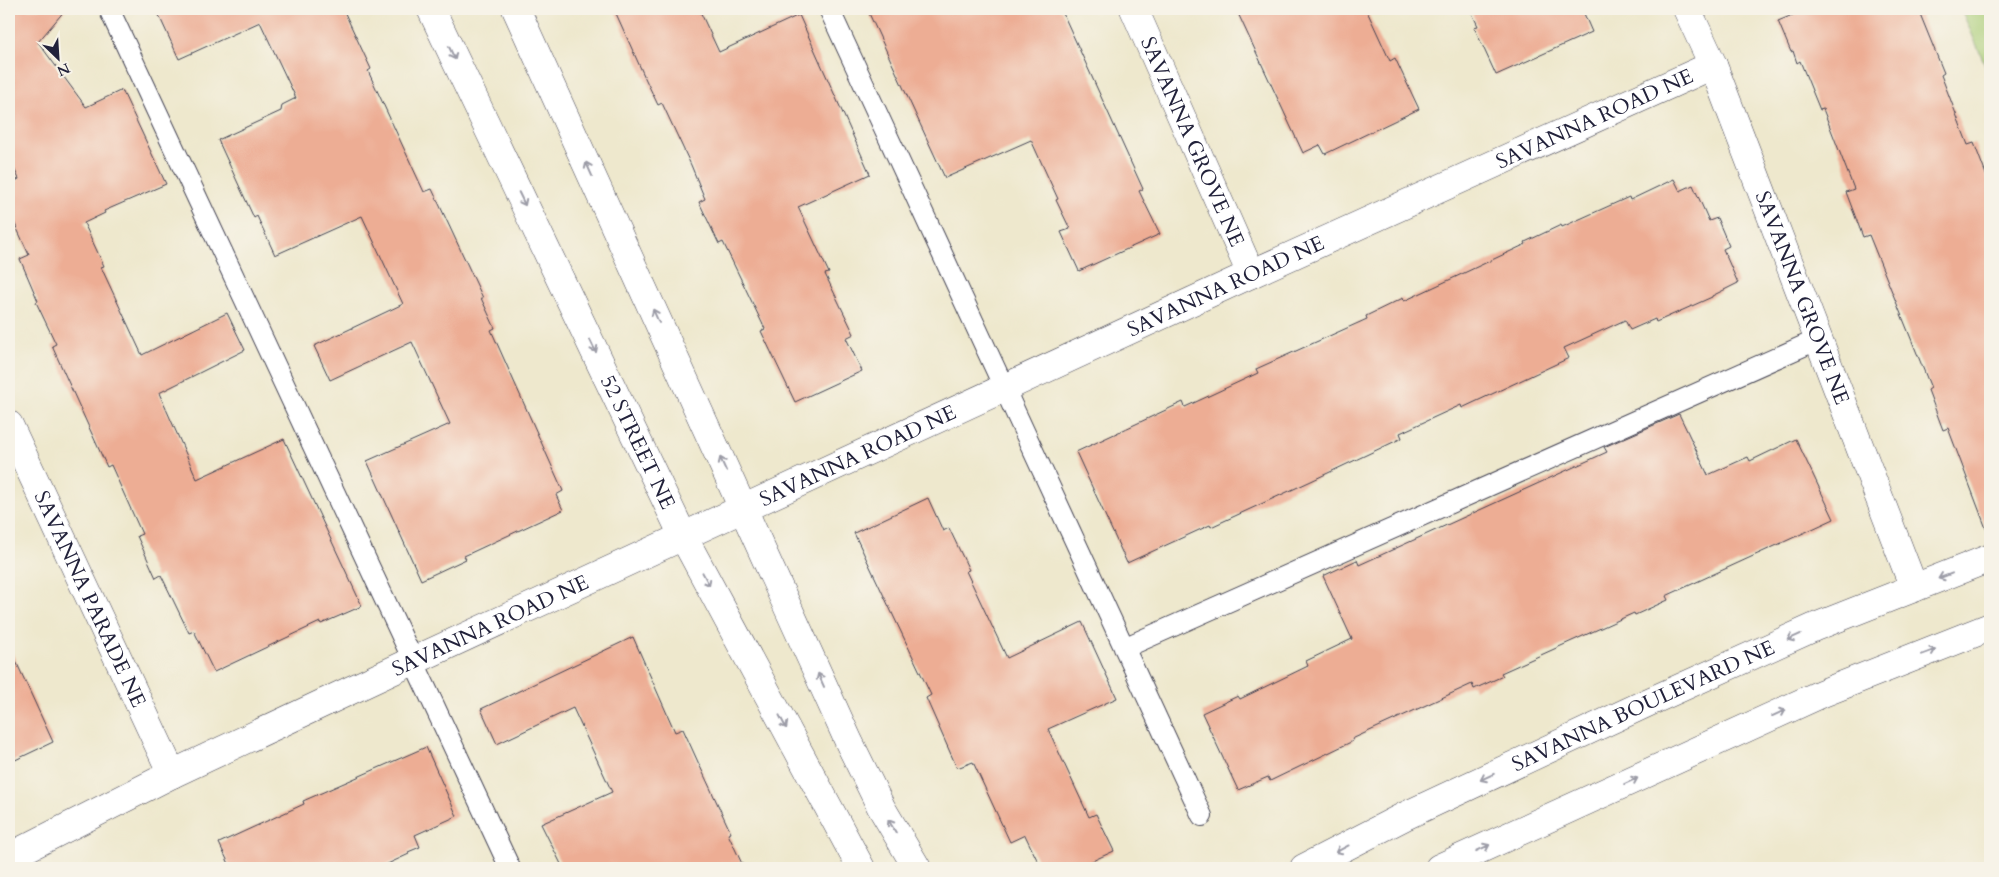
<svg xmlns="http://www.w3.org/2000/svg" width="1999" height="877" font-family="Cardo,serif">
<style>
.green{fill:#aace78;stroke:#66785a}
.building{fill:#edad94}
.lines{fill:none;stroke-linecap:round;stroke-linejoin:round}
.lane-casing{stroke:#414051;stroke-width:22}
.street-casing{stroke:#414051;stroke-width:29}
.lane{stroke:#fff;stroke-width:20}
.street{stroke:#fff;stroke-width:28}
.oneway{stroke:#9c9ca7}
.labels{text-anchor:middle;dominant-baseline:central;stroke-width:5;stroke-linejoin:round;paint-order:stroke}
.street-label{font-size:21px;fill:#22223b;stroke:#f7f3e8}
</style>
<rect width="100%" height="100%" fill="#f7f3e8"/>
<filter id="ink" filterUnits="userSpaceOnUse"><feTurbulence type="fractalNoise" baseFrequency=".02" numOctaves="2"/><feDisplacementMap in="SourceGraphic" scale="10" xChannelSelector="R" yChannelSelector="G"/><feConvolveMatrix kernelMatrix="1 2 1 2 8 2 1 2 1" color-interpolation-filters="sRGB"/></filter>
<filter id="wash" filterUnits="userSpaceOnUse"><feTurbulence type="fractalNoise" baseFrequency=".0096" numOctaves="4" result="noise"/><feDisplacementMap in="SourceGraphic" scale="20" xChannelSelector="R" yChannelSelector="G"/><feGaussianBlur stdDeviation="1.12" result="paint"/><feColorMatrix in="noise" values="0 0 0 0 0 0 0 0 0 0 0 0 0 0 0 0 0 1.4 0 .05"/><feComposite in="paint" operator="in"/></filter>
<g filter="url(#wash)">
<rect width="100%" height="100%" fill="#eee8cd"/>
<path class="green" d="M1961,9H1990V76Z"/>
<g id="blocks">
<path class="building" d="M9,9H66L38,42L86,107L122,90L166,184L104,211L105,213L84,223L104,266L101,267L142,355L227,313L245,350L159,393L197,479L284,439L362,606L321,624L320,622L214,672L194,631L189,633L161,575L156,578L137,536L142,534L111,465L107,467L52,346L56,344L36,302L38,301L20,259L29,255L9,211V184L19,179L9,158Z
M156,9H343L371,69L368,71L424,192L432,189L483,298H481L495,328L491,330L563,491L556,495L563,510L464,556L466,559L421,580L367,461L450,424L412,342L330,380L314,346L403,304L362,216L275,255L257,216L254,218L218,140L281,111L282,105L296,98L260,22L179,59Z
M614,9H699L719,52L799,15L870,174L798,207L829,273L825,274L854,334L846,338L862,371L795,402L761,331L765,329L723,242L719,244L699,202L705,199L691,165L662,103L658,105L646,80Z
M867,9H1061L1143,189L1139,191L1160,234L1079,271L1061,232L1070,229L1056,200L1058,199L1031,140L945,178Z
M1236,9H1366L1390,61L1395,58L1419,109L1325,154L1320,145L1303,153Z
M1470,9H1582L1592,32L1496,75L1474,27L1478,26Z
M1807,9H1918L1944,73L1941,75L1968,145L1974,143L1990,185V530L1987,531L1948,428L1943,430L1928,390L1931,388L1869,235L1863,237L1846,192L1854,189L1823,109L1820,110L1800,61L1797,63L1793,51L1791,52L1778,21Z
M1674,179L1680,191L1693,185L1709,221L1717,218L1729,246L1723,249L1738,283L1712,296V297L1656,322L1655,319L1630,330L1625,320L1564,348L1569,358L1462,408L1461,405L1400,433L1402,438L1309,482L1211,527L1210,525L1127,563L1076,452L1183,402L1185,407L1258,373L1256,369L1367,319L1366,316L1403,298L1404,301L1449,280L1526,244L1525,242L1561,225L1562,227L1629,197L1630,200Z
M1679,414L1708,475L1748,457L1750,461L1796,439L1834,519L1666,596L1668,600L1635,615L1634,613L1501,673L1503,676L1474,689L1472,684L1352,739L1353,741L1270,781L1268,777L1238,790L1202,713L1238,696L1240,699L1308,666L1306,661L1352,639L1323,576L1357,560L1359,565L1607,452L1604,447Z
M928,498L943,531L949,528L969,570L966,571L1007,658L1082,622L1117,698L1048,729L1089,817L1096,814L1114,851L1077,868H1041L1025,835L1010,842L973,762L957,768L926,698L931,695L854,533Z
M633,637L675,732L683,729L698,762L731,833L728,834L744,868H563L541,824L612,792L573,708L497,744L481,709Z
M9,646L53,742L9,763Z
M426,747L457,816L415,835L420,847L408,852L409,854L379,868H231L219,843L304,804L303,801Z"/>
</g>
</g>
<g filter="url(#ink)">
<use href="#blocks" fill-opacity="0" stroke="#414051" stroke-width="1"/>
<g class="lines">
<g class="lane-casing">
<path id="lane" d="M109,9L510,868
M829,9L1202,816
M1124,648L1819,339"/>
</g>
<g class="street-casing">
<g id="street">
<path id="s1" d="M431,9L683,536L861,868"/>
<path d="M516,9L849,742L881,807L917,868"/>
<path id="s2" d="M1134,9L1251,274"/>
<path id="s3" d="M1687,9L1713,65L1914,588"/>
<path id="s4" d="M9,425L172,774"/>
<path id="s5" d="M9,857L172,774L413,661L1251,274L1713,65"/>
<path id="s6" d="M1304,868L1405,816L1649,702L1815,627L1990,558"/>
<path d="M1439,868L1823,693L1990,627"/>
</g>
</g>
<use href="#lane" class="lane"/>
<use href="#street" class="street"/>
</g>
<defs><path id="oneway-shaft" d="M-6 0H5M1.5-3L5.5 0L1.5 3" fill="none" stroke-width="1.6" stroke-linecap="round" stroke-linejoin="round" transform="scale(1.25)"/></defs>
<g class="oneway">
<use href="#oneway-shaft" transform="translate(452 53) rotate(64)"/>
<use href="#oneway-shaft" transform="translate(589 169) rotate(-114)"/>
<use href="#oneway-shaft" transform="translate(522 199) rotate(64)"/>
<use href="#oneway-shaft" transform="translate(656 316) rotate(-114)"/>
<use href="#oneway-shaft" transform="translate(593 346) rotate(64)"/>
<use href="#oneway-shaft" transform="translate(723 464) rotate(-114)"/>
<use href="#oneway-shaft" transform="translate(1945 576) rotate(159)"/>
<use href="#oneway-shaft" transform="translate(706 579) rotate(62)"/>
<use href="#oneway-shaft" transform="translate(1794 637) rotate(156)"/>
<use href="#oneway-shaft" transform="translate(1929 652) rotate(-21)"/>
<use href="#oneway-shaft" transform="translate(821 680) rotate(-114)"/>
<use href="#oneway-shaft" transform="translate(1779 713) rotate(-24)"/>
<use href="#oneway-shaft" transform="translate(783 722) rotate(62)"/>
<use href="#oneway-shaft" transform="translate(1487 777) rotate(155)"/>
<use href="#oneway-shaft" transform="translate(1631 781) rotate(-24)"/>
<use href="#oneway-shaft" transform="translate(892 826) rotate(-121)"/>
<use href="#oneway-shaft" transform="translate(1483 848) rotate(-25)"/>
<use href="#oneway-shaft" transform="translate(1342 849) rotate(152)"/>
</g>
</g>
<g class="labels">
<g class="street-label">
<text stroke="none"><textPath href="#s5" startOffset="1749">SAVANNA ROAD NE</textPath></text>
<text stroke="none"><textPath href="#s2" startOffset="145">SAVANNA GROVE NE</textPath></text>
<text stroke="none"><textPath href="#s5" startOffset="1344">SAVANNA ROAD NE</textPath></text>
<text stroke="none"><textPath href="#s3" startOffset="311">SAVANNA GROVE NE</textPath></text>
<text stroke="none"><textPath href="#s1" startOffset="480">52 STREET NE</textPath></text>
<text stroke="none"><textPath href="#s5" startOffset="939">SAVANNA ROAD NE</textPath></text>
<text stroke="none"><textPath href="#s4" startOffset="192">SAVANNA PARADE NE</textPath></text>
<text stroke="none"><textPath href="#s5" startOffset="534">SAVANNA ROAD NE</textPath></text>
<text stroke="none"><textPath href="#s6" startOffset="376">SAVANNA BOULEVARD NE</textPath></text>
</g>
</g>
<rect width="1999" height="877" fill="none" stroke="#f7f3e8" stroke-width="30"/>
<g transform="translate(58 58) rotate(155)" stroke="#f7f3e8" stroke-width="4" paint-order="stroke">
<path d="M0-4L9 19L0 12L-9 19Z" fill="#22223b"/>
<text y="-8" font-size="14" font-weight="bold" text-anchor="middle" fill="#22223b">N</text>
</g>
</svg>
